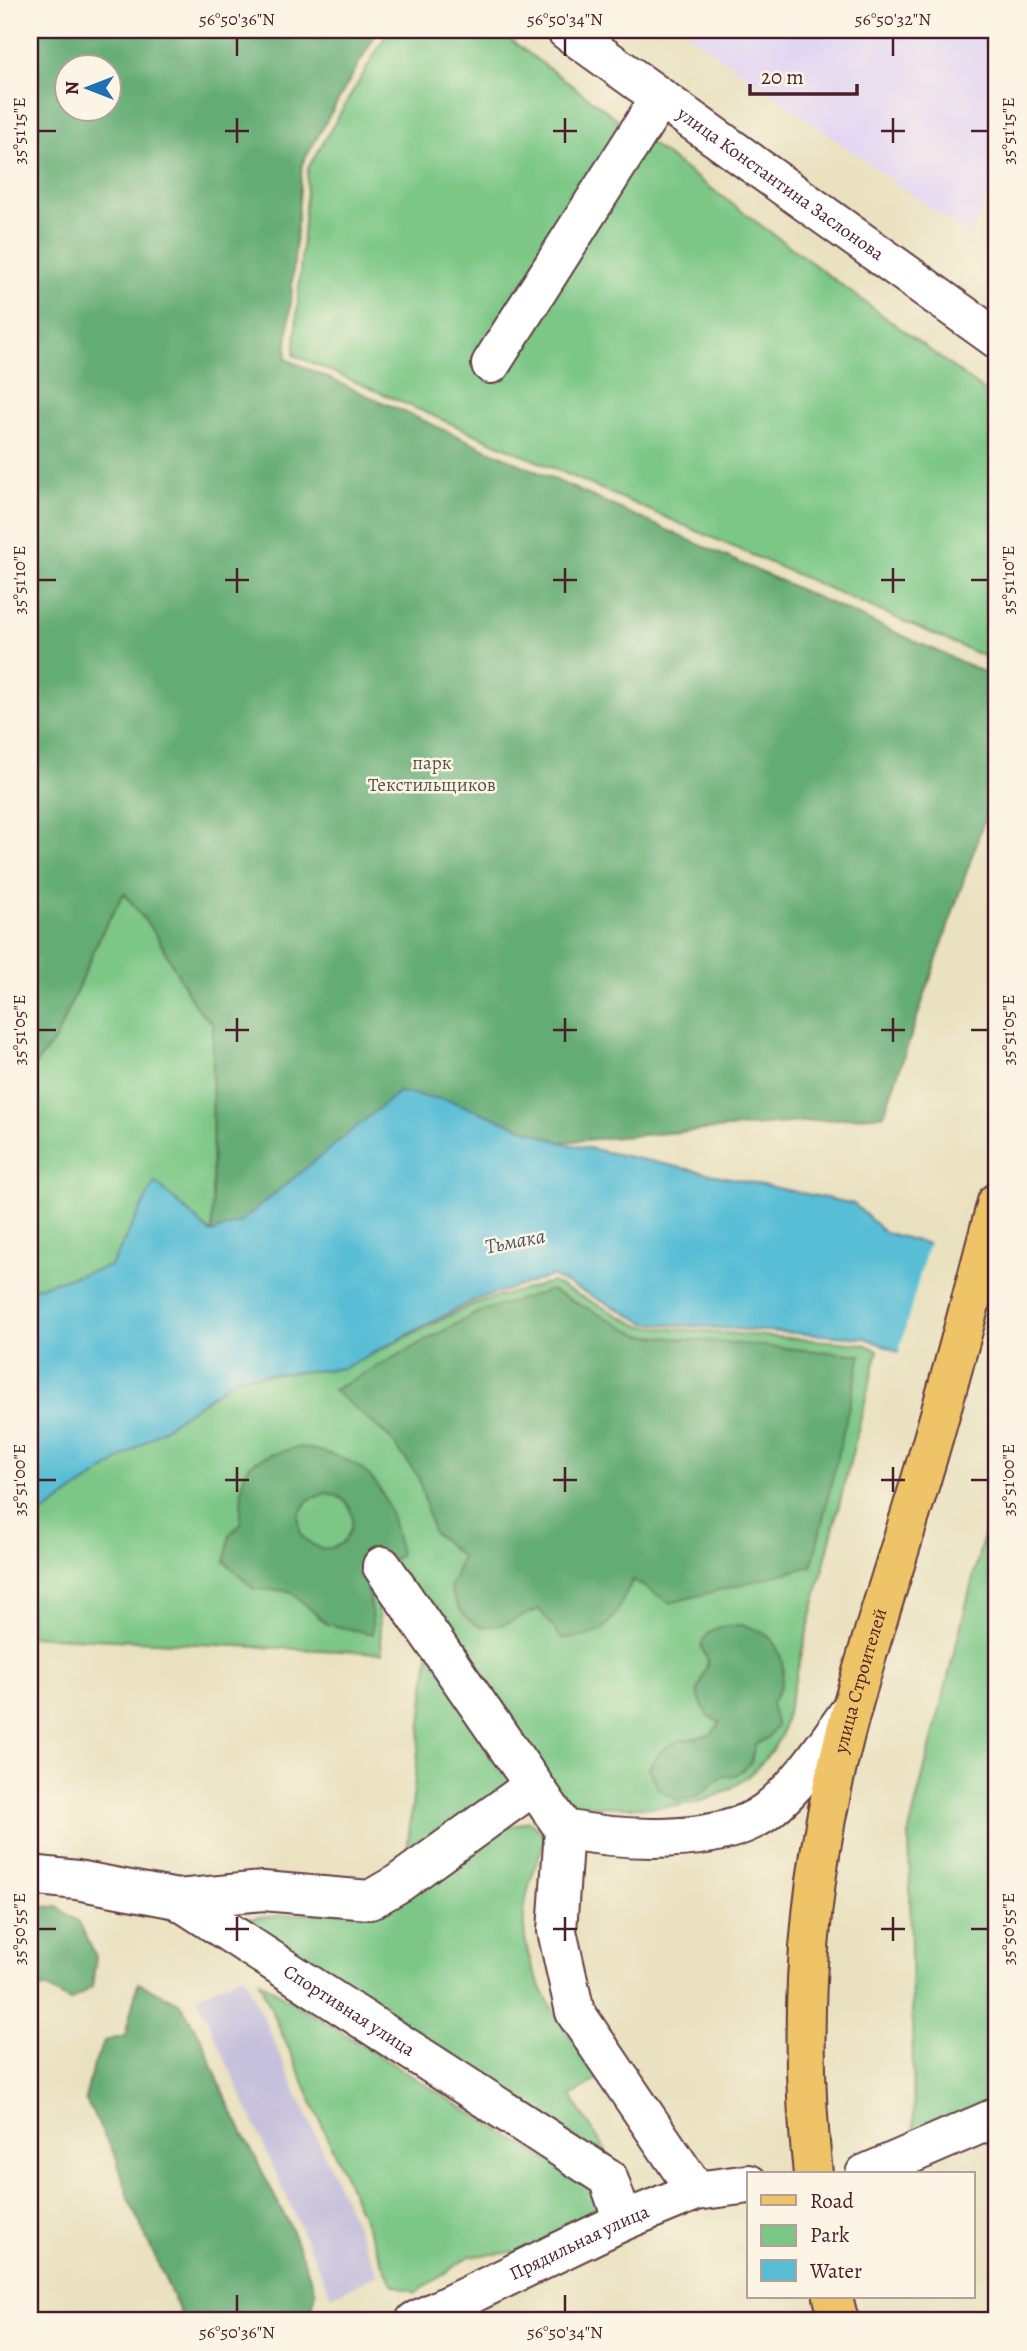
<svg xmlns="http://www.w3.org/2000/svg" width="1027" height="2351" font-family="Alegreya,serif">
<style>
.built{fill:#e1d4f4}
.industrial{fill:#c5c0db}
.green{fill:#7bc786;stroke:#627358;stroke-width:2}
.forest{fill:#64ac73;stroke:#57664f;stroke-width:2;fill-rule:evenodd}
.water{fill:#58bed5;stroke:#516e80;stroke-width:2}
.pier{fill:#e9e1bf}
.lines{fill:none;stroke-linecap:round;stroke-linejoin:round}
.minor-casing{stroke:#623c41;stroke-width:42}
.major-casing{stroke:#623c41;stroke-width:42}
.minor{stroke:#fff;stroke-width:38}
.major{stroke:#efc469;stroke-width:38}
.ticks{fill:none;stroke:#4a1f2b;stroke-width:2.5}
.labels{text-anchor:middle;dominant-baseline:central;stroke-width:5;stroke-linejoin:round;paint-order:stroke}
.street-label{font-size:19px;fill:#4a1f2b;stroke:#fcf5e5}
.park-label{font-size:19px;fill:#595146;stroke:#fcf5e5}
.water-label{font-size:21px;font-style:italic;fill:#4f5766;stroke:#fcf5e5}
.neatline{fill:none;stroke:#4a1f2b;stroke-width:2.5}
.ticks-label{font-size:18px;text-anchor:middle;fill:#4a1f2b}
</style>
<rect width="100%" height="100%" fill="#fcf5e5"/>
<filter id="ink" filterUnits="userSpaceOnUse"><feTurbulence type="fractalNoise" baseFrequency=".0143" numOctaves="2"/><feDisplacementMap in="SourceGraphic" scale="14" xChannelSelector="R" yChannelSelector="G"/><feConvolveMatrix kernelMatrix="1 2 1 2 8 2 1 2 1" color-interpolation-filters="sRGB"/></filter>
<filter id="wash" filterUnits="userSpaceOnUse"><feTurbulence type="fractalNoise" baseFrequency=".00686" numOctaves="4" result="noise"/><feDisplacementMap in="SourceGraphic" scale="28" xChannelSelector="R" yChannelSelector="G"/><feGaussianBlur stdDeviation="1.57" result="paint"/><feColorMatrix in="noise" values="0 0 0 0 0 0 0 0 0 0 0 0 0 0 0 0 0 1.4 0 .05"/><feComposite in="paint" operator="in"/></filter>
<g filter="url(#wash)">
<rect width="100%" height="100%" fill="#e9e1bf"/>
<path class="built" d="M683,30H997V173L970,236Z"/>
<path class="industrial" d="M244,1975L378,2275L331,2296L197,1996Z"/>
<path class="green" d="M389,30H497L997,400V662L294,355L308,168Z
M124,893L157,936L195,1006L213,1024L212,1233L155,1182L111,1266L30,1289V1071L55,1040L102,932Z
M552,1282L640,1326L863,1344L878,1350L781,1736C728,1825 653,1806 564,1805L376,1579L382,1653L30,1636V1522L238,1377L344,1368L475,1303Z
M997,1483V2096L914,2133L909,1831Z
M429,1651L525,1788L406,1862Z
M529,1821L546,1837C539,1857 530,1878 526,1899C512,1967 564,2025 599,2078L571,2096L613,2162L225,1921L378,1907L479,1837Z
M259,1981L592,2188L602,2215L520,2252L470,2256L416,2293L392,2284Z"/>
<path class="forest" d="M30,30H378L302,164L286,359L997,678V782L884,1115L559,1142L451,1101L240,1222L212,1233L213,1024L195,1006L157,936L124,893L102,932L55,1040L30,1071ZM66,66H108V108H66Z
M551,1290L640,1335L861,1355L812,1566L670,1603L633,1580C612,1618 611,1640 561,1638L539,1609C496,1629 470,1643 450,1588L462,1557L433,1532L418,1476L388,1436L333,1390L479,1312Z
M300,1447C372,1459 388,1485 400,1555L368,1577L373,1634L327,1624L290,1591L254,1589L225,1562L230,1534L241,1524C242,1463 238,1462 300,1447ZM326,1493C379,1501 342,1579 301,1535L298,1516L308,1500Z
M745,1625C752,1628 764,1632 770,1638C788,1659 786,1683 771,1704L777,1726L767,1739L755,1744L751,1763L736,1775L721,1777L699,1795L678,1801L658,1788L649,1768C666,1739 680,1740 711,1735L720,1722L708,1717L697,1694L708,1661L701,1646C709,1624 724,1626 745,1625Z
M30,1906L57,1907L79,1922L96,1957L92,1987L70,2001L47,1988L30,1986Z
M138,1983L179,2002L202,2039L225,2097L291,2229L316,2292L309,2321H184L131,2204L116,2157L85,2099L92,2070L104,2041L125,2036Z"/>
<path class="water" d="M399,1092L451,1101L559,1142L854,1204L884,1232L997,1263V1394L866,1338L646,1323L552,1276L474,1300L344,1368L238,1377L30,1522V1289L111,1266L155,1182L211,1233L240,1222Z"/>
<path class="pier" d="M929,1241L997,1259V1397L898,1356Z"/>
</g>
<g filter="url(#ink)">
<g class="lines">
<g class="minor-casing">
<g id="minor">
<path id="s1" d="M566,30L997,339"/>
<path d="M491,364L660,98"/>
<path d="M382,1566L564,1829C619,1840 720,1847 767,1811C801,1784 827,1742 852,1708"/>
<path d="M564,1829L557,1931L575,2012L696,2191"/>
<path id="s2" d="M30,1875L77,1880L177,1899L608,2178L623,2221"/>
<path d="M177,1899L263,1891L370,1900L399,1883L533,1786"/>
<path d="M865,2174L997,2117"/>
<path id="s3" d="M415,2321L623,2221L696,2191L749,2184"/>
</g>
</g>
<g class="major-casing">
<g id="major">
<path id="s4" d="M813,2174C799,2046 805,1915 832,1789C855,1682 892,1578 923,1473C950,1383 973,1292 997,1202"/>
<path d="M833,2297L839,2321"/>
</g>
</g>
<use href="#minor" class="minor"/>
<use href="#major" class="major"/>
</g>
</g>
<path class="ticks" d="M237,38V56M565,38V56M893,38V56M237,118V143M565,118V143M893,118V143M38,131H56M225,131H249M553,131H577M881,131H905M971,131H988M237,568V593M565,568V593M893,568V593M38,580H56M225,580H249M553,580H577M881,580H905M971,580H988M237,1018V1042M565,1018V1042M893,1018V1042M38,1030H56M225,1030H249M553,1030H577M881,1030H905M971,1030H988M237,1467V1492M565,1467V1492M893,1467V1492M38,1480H56M225,1480H249M553,1480H577M881,1480H905M971,1480H988M237,1917V1941M565,1917V1941M893,1917V1941M38,1929H56M225,1929H249M553,1929H577M881,1929H905M971,1929H988M237,2295V2312M565,2295V2312"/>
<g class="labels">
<g class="street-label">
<text stroke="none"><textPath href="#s1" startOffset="264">улица Константина Заслонова</textPath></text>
<text stroke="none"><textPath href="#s4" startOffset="499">улица Строителей</textPath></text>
<text stroke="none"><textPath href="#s2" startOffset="354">Спортивная улица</textPath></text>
<text stroke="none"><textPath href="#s3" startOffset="182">Прядильная улица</textPath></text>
</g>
<g class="park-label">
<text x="432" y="763">парк<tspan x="432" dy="22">Текстильщиков</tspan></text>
</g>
<g class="water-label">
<text transform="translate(515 1241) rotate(-11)">Тьмака</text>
</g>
</g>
<rect width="1027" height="2351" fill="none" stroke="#fcf5e5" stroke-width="77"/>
<rect x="747" y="2172" width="228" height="126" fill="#fcf5e5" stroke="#b59f9b" stroke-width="2"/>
<rect x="761" y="2195" width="35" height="10" fill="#efc469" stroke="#b59f9b" stroke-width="2"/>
<text x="810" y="2208" font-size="21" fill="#4a1f2b">Road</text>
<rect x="761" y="2225" width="35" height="21" fill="#7bc786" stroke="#b59f9b" stroke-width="2"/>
<text x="810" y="2242" font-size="21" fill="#4a1f2b">Park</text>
<rect x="761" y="2260" width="35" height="21" fill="#58bed5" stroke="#b59f9b" stroke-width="2"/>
<text x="810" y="2278" font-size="21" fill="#4a1f2b">Water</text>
<g transform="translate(88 88) rotate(270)"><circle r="33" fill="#fcf5e5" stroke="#b59f9b" stroke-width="2"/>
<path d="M0-5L12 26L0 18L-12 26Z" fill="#1f6fb2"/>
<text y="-10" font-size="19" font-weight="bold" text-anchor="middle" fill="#4a1f2b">N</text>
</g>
<path d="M750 84v10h107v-10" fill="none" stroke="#4a1f2b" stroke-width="3.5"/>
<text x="761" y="84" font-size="21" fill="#4a1f2b" stroke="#fcf5e5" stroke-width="5" paint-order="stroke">20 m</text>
<rect x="38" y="38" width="950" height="2274" class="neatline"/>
<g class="ticks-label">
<text x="237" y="25">56°50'36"N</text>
<text x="565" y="25">56°50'34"N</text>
<text x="893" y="25">56°50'32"N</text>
<text transform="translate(1008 131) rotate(-90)" y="6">35°51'15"E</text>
<text transform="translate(19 131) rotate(-90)" y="6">35°51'15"E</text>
<text transform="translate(1008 580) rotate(-90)" y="6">35°51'10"E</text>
<text transform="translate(19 580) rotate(-90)" y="6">35°51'10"E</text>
<text transform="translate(19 1030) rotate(-90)" y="6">35°51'05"E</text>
<text transform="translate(1008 1030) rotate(-90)" y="6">35°51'05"E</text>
<text transform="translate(19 1480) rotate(-90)" y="6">35°51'00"E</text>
<text transform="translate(1008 1480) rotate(-90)" y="6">35°51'00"E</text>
<text transform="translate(1008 1929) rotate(-90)" y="6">35°50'55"E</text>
<text transform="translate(19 1929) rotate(-90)" y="6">35°50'55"E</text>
<text x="237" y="2338">56°50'36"N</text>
<text x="565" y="2338">56°50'34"N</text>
</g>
</svg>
